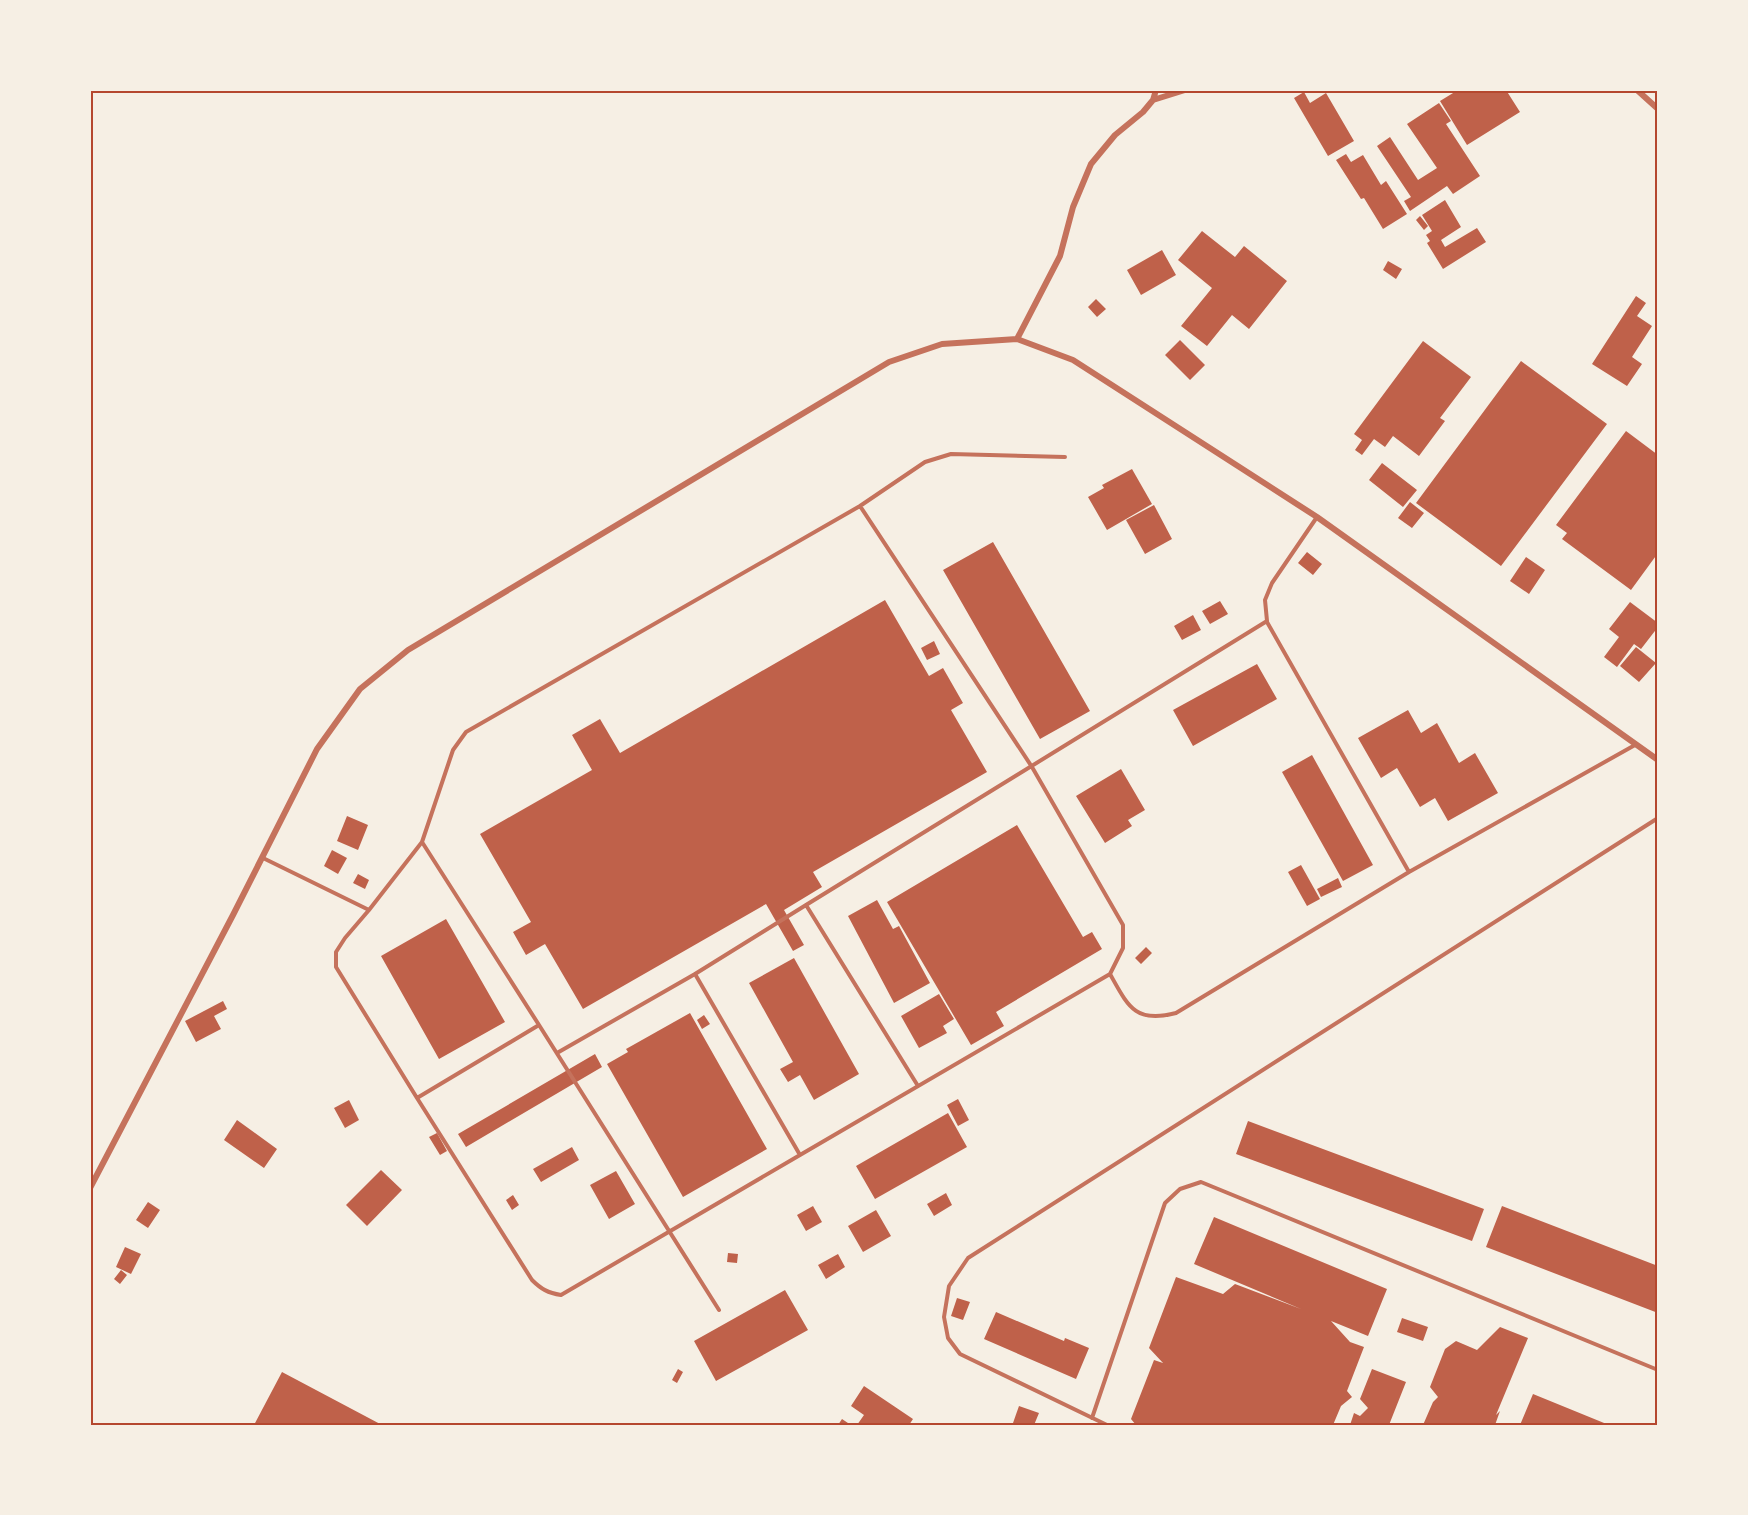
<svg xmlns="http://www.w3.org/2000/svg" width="1748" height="1515" font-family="Ubuntu,sans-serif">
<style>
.building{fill:#bf614a}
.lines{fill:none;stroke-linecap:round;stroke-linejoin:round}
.service{stroke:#c5725c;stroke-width:4}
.minor{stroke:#c5725c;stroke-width:6}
.neatline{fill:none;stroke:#b5482f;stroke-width:2}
</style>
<rect width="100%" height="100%" fill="#f6efe4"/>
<path class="building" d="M1458,90H1506L1520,112L1467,145L1440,101Z
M1304,92L1310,103L1326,93L1354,141L1328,156L1294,98Z
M1439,103L1451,121L1446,124L1480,176L1453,194L1447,186L1410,211L1404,201L1411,197L1377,146L1390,137L1418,180L1437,168L1407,124Z
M1346,154L1351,162L1363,155L1381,185L1386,181L1407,214L1383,229L1364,198L1361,199L1336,160Z
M1445,200L1461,227L1441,240L1445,247L1477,228L1486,242L1443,269L1427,243L1430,241L1426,235L1432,231L1422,215Z
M1420,216L1428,226L1424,230L1416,220Z
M1202,231L1235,257L1244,246L1287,281L1249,329L1232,315L1207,346L1181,326L1212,288L1178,260Z
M1162,250L1176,275L1141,295L1127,270Z
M1388,261L1402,269L1396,279L1383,270Z
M1636,296L1646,303L1637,316L1652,326L1632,357L1642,364L1627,386L1592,364Z
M1096,299L1106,309L1097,317L1088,307Z
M1180,340L1205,365L1190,380L1165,355Z
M1423,341L1471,377L1440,418L1445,421L1419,456L1393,436L1385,447L1374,439L1362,455L1355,450L1362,440L1354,434Z
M1521,361L1607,424L1501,566L1416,503Z
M1626,431L1658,455V553L1631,590L1562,539L1567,533L1556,525Z
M1382,463L1417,490L1403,507L1369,480Z
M1132,469L1152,504L1107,530L1088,497L1104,488L1102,485Z
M1410,502L1424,513L1412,528L1398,518Z
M1154,505L1172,539L1145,554L1126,520Z
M993,542L1090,711L1040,739L943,570Z
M1307,552L1322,564L1313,575L1298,563Z
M1526,557L1545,570L1529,594L1510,581Z
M885,600L929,676L943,668L963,703L951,710L987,772L813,872L822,887L784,910L804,945L793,951L766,904L583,1009L545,944L526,955L513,932L531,922L480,834L592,770L572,735L600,719L620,753Z
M1220,601L1228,614L1210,624L1202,611Z
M1630,602L1658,623V627L1641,649L1634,644L1617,667L1604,657L1619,637L1609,629Z
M1193,615L1201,630L1182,640L1174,626Z
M934,641L940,654L927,660L921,648Z
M1636,647L1656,663L1639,682L1620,666Z
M1257,664L1277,699L1193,746L1173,710Z
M1408,710L1421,733L1437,723L1459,763L1475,753L1498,793L1448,821L1435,798L1420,807L1397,768L1381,778L1358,738Z
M1312,755L1373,865L1343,881L1282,772Z
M1121,769L1145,810L1128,820L1132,826L1105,843L1076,796Z
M347,816L368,825L358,850L337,841Z
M1017,825L1083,937L1092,932L1102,949L996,1012L1004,1026L971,1045L887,902Z
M332,850L347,858L338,874L324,866Z
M1301,865L1320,899L1307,906L1288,872Z
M358,874L369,880L365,889L353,883Z
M1338,878L1342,887L1321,897L1317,889Z
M877,900L893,929L899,926L930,983L894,1003L848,916Z
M446,919L505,1022L439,1059L381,956Z
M1146,947L1152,953L1141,964L1135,958Z
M794,958L859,1074L814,1100L800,1075L788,1082L780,1069L793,1062L749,983Z
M939,994L954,1019L943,1026L947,1033L919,1048L901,1016Z
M223,1001L227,1009L214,1016L221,1029L196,1042L185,1021Z
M690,1013L767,1149L683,1197L607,1064L628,1052L626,1049Z
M704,1015L710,1024L702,1029L697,1020Z
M595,1054L602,1067L466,1147L458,1134Z
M958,1099L969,1120L958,1126L947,1105Z
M349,1100L359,1120L345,1128L334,1108Z
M948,1113L967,1147L875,1199L856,1166Z
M237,1120L277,1149L264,1168L224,1140Z
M1248,1121L1484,1209L1472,1241L1236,1154Z
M437,1133L447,1151L440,1155L429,1137Z
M572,1147L579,1160L541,1182L533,1169Z
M381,1170L402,1190L367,1226L346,1205Z
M616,1171L635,1204L609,1219L590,1185Z
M946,1193L952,1205L934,1216L927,1204Z
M513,1195L519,1205L512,1210L506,1200Z
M148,1202L160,1210L148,1228L136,1220Z
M813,1206L822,1222L806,1231L797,1215Z
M1502,1206L1658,1266V1313L1486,1247Z
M876,1210L891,1236L863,1252L848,1226Z
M1214,1217L1387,1289L1368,1336L1331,1321L1350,1342L1364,1347L1347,1391L1352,1397L1341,1406L1333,1425H1136L1131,1419L1154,1360L1163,1363L1149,1348L1176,1277L1223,1294L1235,1284L1301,1309L1194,1264Z
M125,1247L141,1254L131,1274L116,1267Z
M728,1253L738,1254L737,1263L727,1262Z
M838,1254L845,1267L826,1279L818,1265Z
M121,1270L127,1275L120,1284L114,1279Z
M785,1290L808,1330L716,1381L694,1341Z
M957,1298L970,1302L963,1320L951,1316Z
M996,1312L1064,1341L1065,1338L1089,1348L1076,1379L984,1339Z
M1402,1318L1428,1327L1423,1341L1397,1332Z
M1500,1327L1528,1338L1496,1415L1500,1411L1495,1425H1423L1433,1402L1438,1397L1430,1387L1445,1349L1456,1341L1477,1350Z
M678,1369L683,1372L677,1383L672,1380Z
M1372,1369L1406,1382L1389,1425H1350L1354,1413L1360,1416L1368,1408L1360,1399Z
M282,1372L382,1425H254Z
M864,1386L913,1419L909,1425H857L864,1415L851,1406Z
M1533,1394L1609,1425H1520Z
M1019,1406L1039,1413L1034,1425L1013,1423Z
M842,1419L851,1425H838Z"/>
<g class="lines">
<path class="service" d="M1267,622L1409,872
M263,858L369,910L345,938L336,952V967L417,1098L539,1025L422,842L453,750L466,732L860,506L925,462L951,454L1065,457
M369,910L422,842
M695,974L806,905
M1110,974C1128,1006 1135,1024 1176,1013L1409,872L1635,745
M539,1025L719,1310
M918,1086L806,905L1267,621L1265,600L1272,583L1317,517
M417,1098L532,1280C541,1289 548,1293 561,1295L800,1155L695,974L557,1053
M800,1155L1110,974L1123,948V925L1032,767L860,506
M1092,1418L1165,1203L1180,1189L1201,1182L1658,1370
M1107,1425L960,1354L948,1338L944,1317L949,1286L968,1258L1658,818"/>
<path class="minor" d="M1637,90L1658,109
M1153,100L1185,90
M1017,339L1060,256L1073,207L1091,164L1115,135L1143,112L1153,100L1156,90
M90,1188L233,915L317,749L360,689L408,650L889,362L942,344L1017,339L1073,360L1317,517L1658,760"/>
</g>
<rect width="1748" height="1515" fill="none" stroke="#f6efe4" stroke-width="183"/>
<rect x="92" y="92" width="1564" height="1332" class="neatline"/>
</svg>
